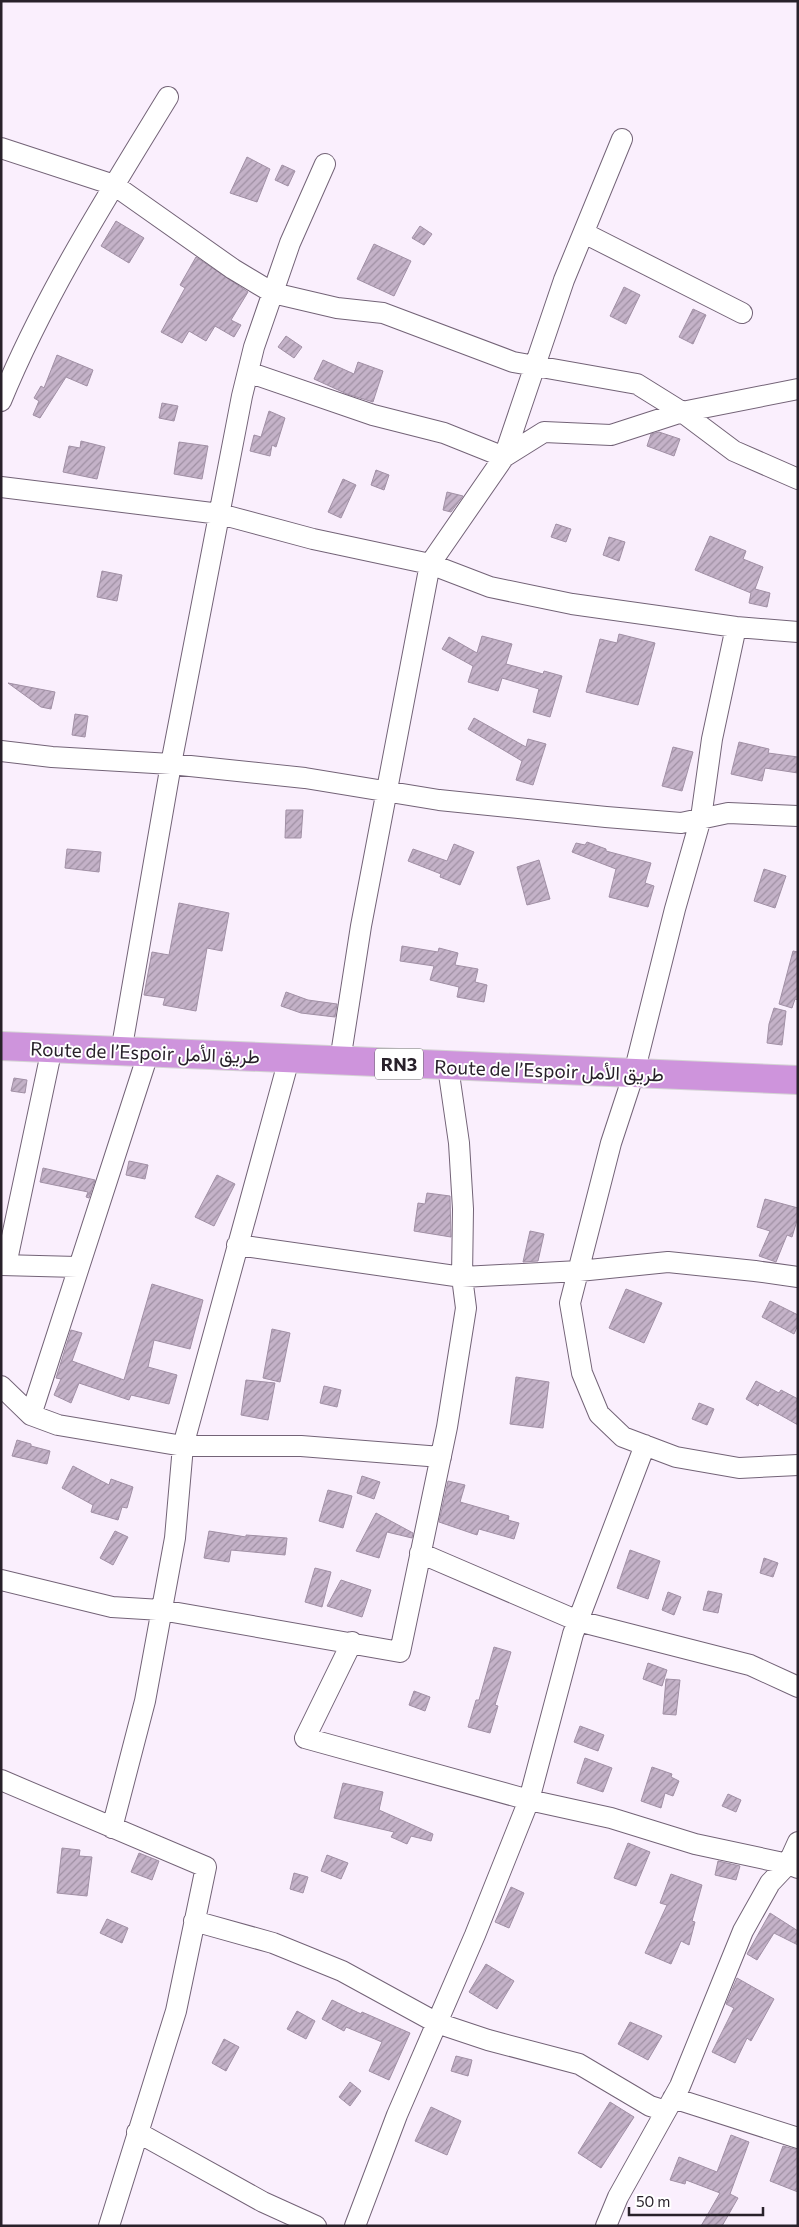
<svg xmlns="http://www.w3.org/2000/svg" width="799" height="2227" font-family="Commissioner,Vazirmatn,sans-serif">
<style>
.building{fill:url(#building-hatch);stroke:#a190a5}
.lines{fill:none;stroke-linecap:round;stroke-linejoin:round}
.street-casing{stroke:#736377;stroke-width:22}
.highway-casing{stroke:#d4d3d4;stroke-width:30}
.street{stroke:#fff;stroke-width:20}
.highway{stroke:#ce94dc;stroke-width:28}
.labels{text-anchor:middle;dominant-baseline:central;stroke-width:4;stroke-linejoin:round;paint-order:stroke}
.shield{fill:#fff;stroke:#68646a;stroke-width:1}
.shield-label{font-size:18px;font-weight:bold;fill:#28212a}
.street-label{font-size:19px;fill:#28212a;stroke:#fff}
</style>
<defs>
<pattern id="building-hatch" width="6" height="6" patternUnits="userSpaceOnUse" patternTransform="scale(1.25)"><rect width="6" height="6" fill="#c4b2c8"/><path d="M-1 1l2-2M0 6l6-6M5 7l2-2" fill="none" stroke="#9f90a3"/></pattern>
</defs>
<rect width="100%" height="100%" fill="#faeffd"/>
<path class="building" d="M247,157L270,169L257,202L230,193Z
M282,165L295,171L288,186L275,180Z
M116,221L144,238L129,263L101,246Z
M420,226L432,234L424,245L412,238Z
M374,244L411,261L394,296L357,279Z
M196,257L248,292L231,320L241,325L234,337L215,326L206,341L189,331L182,343L161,332L185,288L180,285Z
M624,287L640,295L626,324L610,316Z
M693,309L706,315L693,344L679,337Z
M286,336L302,347L294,358L278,347Z
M57,355L93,370L87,386L66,377L40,418L33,415L39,401L34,398L41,386L44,388Z
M323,360L354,374L358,362L383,371L373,402L347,394L314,379Z
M162,403L178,406L174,421L159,418Z
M269,411L285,418L276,447L272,445L270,456L250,451L254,435L261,437Z
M659,432L680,439L674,456L647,446L651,434Z
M81,441L105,447L97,479L63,472L69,446L80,448Z
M179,442L208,446L202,479L174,474Z
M376,470L389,475L384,490L371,485Z
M343,479L356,485L341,518L328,512Z
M447,492L463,496L451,512L443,510Z
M556,524L571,529L566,542L551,537Z
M710,536L746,551L743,559L763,567L755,589L770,593L767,607L749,603L751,593L695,570Z
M609,537L625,542L619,561L603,555Z
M102,571L122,575L117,601L97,597Z
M619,634L655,643L638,705L586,692L600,639L617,643Z
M482,636L512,644L506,664L543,674L544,671L562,676L550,717L533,712L539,689L502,678L498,691L468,682L473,666L442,649L449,637L477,653Z
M8,683L55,692L51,709L41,707Z
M75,714L88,716L85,737L72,735Z
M474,718L526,747L528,739L546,744L533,785L516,780L522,761L468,729Z
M739,742L769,749L768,753L798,757V773L765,768L762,781L731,774Z
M673,747L693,752L682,791L662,786Z
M286,810H303L301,838H285Z
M587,842L606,849V851L651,863L645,883L654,886L648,907L609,897L616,869L572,852L576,843L585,845Z
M454,844L474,852L460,885L440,877L441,874L408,861L413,849L447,861Z
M67,849L101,852L99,872L65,868Z
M539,860L550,899L527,905L517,867Z
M764,869L786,876L775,908L754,901Z
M179,903L229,913L222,951L207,948L196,1011L163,1005L165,998L144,995L152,952L169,955Z
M402,946L438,952L439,948L458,953L455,965L478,969L475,982L487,985L484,1002L457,997L459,987L430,980L434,966L400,961Z
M793,951L798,952V1000L795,999L792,1008L779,1004Z
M286,992L308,1000L337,1004L335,1017L301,1013L281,1006Z
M774,1008L786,1011L782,1045L767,1043L769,1024Z
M14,1078L27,1080L25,1093L11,1091Z
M129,1161L148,1165L145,1179L126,1175Z
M43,1168L95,1180L89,1198L86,1197L88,1192L40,1182Z
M217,1175L235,1184L214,1226L195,1217Z
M427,1193L450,1196L451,1237L414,1231L418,1203L425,1204Z
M765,1199L798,1208V1217L792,1237L787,1235L776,1262L759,1256L770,1231L757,1227Z
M530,1231L544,1234L538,1261L523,1262Z
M152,1284L203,1300L190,1349L154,1340L148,1367L177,1375L169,1404L131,1395L129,1400L79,1383L71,1403L54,1395L61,1379L56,1378L71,1330L82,1333L72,1361L124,1380Z
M626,1289L662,1303L644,1343L609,1328Z
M770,1301L798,1315V1325L794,1334L762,1317Z
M272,1329L290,1333L280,1382L263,1378Z
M516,1377L549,1382L543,1428L510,1424Z
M246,1380L275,1383L268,1420L241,1415Z
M756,1381L779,1393L781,1390L798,1399V1425L759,1403L758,1406L746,1399Z
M324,1386L341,1390L337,1407L320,1403Z
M699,1403L714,1409L707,1425L692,1419Z
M17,1440L31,1444V1446L50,1451L47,1464L12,1456Z
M73,1466L109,1485L111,1479L133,1487L127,1508L122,1507L118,1520L91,1512L93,1505L62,1488Z
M362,1476L380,1482L374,1499L357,1493Z
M448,1481L465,1485L460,1502L509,1516L508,1520L519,1523L514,1539L479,1529L477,1535L439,1522Z
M328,1490L352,1496L343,1528L319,1521Z
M376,1513L413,1533L412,1538L387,1532L379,1558L356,1551Z
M115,1531L128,1537L113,1565L100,1558Z
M209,1531L246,1537V1535L287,1538L285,1555L231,1550L229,1562L204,1558Z
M630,1550L660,1561L648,1599L617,1588Z
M764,1558L778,1563L773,1577L760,1573Z
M315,1568L331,1572L322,1607L305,1602Z
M341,1580L371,1590L362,1617L327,1606Z
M708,1591L722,1594L718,1613L703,1610Z
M668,1592L681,1597L674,1615L662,1610Z
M494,1647L511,1652L495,1705L498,1706L490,1733L468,1727L476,1700H479Z
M648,1663L667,1670L662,1686L643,1679Z
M666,1679L680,1680L676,1715L663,1714Z
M414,1691L430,1697L425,1711L409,1705Z
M580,1726L604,1735L598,1751L574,1742Z
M585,1758L612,1768L603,1792L577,1783Z
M652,1767L672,1774L671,1777L679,1781L673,1796L665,1793L661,1808L641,1801Z
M343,1783L383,1792L379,1810L433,1834L431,1841L411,1836L407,1844L391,1837L394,1832L334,1818Z
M728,1794L741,1800L736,1812L722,1806Z
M628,1843L650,1852L636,1886L614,1878Z
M62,1848L80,1850L79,1856L92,1857L87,1896L57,1893Z
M139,1853L159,1861L152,1880L131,1872Z
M327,1855L348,1863L341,1879L321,1871Z
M718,1861L740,1866L736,1880L715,1875Z
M294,1873L308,1877L303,1893L290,1889Z
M671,1874L702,1885L692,1921L695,1922L689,1945L681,1941L671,1964L645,1953L667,1905L660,1903Z
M511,1887L524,1893L509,1928L495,1922Z
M770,1913L798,1931V1945L774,1933L757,1960L747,1954Z
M107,1919L128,1928L122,1943L100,1933Z
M486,1964L514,1981L497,2009L469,1992Z
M737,1978L774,1999L751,2041L747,2038L735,2063L712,2052L734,2008L726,2004Z
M332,2000L361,2014L362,2012L410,2033L389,2080L369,2071L382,2042L346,2027L344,2031L322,2019Z
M297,2011L315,2021L306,2039L287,2029Z
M630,2022L662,2036L648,2060L618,2044Z
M224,2039L239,2047L226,2071L212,2063Z
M456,2056L472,2060L468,2076L451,2071Z
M350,2082L361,2091L350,2106L339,2097Z
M610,2102L634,2117L601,2168L578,2153Z
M431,2107L461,2121L447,2155L415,2141Z
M731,2135L749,2142L730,2194L738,2198L722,2226H701L720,2193L686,2180L685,2184L670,2180L679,2157L717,2172Z
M783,2146L798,2150V2192L770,2181Z"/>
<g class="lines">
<g class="street-casing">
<path id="street" d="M1,148L114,185L233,269L273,293L337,308L383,313L513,362L637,384L682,412L734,451L798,479
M584,233L742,313
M248,372L373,415L444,433L504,457L564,280L622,139
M1,401C45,294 108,195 168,97
M1,487L220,514L313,539L430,564L490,587L572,604L736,627L798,632
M736,627L712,739L701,818L675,909L634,1073L611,1143L570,1303L582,1373L599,1414L623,1437L676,1457L739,1468L798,1465
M1,751L52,757L171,764L305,778L439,800L606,817L681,823L728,813L798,816
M121,1052L171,764L242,396L254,347L290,243L325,164
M340,1061L361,926L430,564L504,457L544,432L611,435L682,412L798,389
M237,1245L462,1277L579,1271L668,1262L755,1271L798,1277
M1,1265L77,1267
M6,1265L52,1048
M1,1386L31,1415L58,1425L183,1446H301L441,1457
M31,1415L149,1051
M420,1553L578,1621L750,1665L798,1687
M1,1580L112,1607L161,1610L400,1652L447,1427L466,1308L462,1277L463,1209L459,1143L448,1067
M352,1642L305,1738L529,1800L611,1818L695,1844L788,1864L798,1868
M1,1780L206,1867L176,2011L109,2226
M112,1828L145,1701L175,1538L183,1446L289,1059
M194,1921L273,1943L342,1971L437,2023L488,2040L579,2064L650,2106L666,2111
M673,2098L798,2138
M137,2132L263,2202L316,2226
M355,2226L397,2115L475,1935L529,1800L573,1634L645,1445
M606,2226L618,2197L680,2086L743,1931L770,1883L788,1864L798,1842"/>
</g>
<g class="highway-casing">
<path id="highway" d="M1,1046L798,1080"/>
</g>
<use href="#street" class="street"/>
<use href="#highway" class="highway"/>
</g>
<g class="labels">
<rect class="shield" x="375" y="1048.5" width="48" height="31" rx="4"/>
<g class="shield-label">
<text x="399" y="1064">RN3</text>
</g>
<g class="street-label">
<text transform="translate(145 1052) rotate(2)">Route de l’Espoir طريق الأمل</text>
<text transform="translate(549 1070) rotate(2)">Route de l’Espoir طريق الأمل</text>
</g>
</g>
<rect width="799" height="2227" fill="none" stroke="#28212a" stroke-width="5"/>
<path d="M629 2207v8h134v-8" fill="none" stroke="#28212a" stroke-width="2.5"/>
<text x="636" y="2207" font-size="15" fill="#28212a" stroke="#ffffff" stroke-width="4" paint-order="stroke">50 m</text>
</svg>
